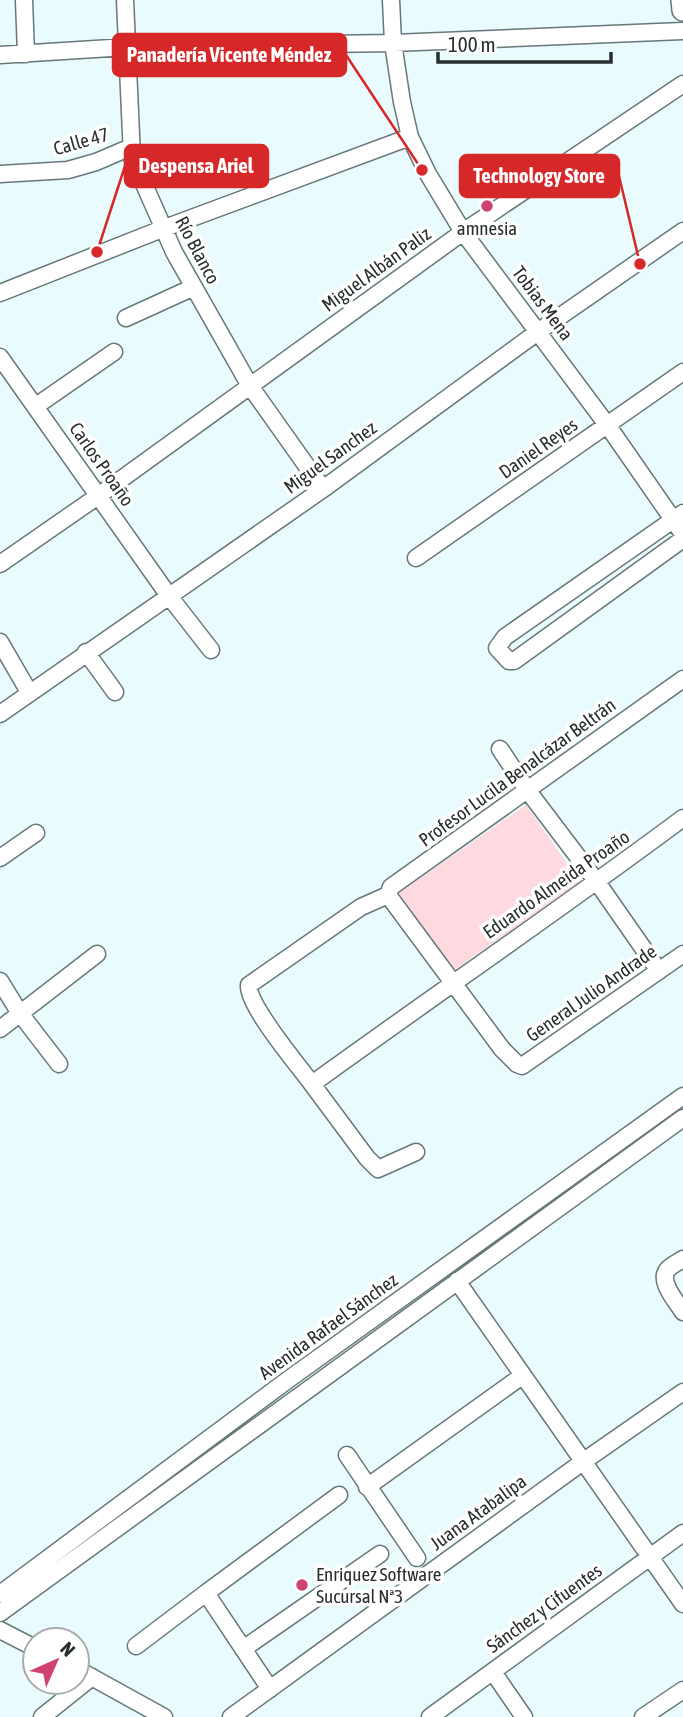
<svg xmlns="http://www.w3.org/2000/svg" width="683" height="1717" font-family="'Asap Condensed',sans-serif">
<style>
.grass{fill:#ffd9e0}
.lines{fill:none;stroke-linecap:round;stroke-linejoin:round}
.minor-casing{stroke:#687779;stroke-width:19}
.major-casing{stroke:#687779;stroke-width:24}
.minor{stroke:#fff;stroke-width:16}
.major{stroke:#fff;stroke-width:21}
.poi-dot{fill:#cf4271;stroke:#fff;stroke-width:2.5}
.labels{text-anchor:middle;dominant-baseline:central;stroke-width:7;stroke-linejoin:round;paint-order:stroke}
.street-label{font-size:19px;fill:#282e2f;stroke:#fff}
.poi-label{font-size:19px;fill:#282e2f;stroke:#fff}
.leader{fill:none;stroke:#d62828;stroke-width:2.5}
.callout-dot{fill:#d62828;stroke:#fff;stroke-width:2.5}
.callout{fill:#d62828;stroke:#d62828;stroke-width:2.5}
.callout-label{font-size:21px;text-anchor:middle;font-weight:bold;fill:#fff}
</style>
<rect width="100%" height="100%" fill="#e9fbfd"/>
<path class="grass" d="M526,805L580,882L453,971L399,893Z"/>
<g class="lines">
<g class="minor-casing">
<path id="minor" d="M24,0L26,54
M125,0L132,157L174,252L250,386L323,489
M391,0L393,43L402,102L410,137L428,174L463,232L608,426L683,534
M0,55L127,47L393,43L683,31
M0,174L68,170L96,162L131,147
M0,293L162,229L410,137
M126,318L194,287
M0,357L169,596L211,650
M36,406L114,352
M683,513L505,637L497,648L509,661H514L683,539
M416,558L683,372
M0,564L98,496L463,232L683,84
M0,642L29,692
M86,652L115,692
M683,679L391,887L388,895L502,1049L517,1064L522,1066L683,954
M0,714L323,489L539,331L683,231
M500,749L528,791L597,882L659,971
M0,858L36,833
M388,895L361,907L249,985C247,1005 298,1065 312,1084C435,995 561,909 683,818
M0,981L19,1012L59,1064
M0,1029L97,954
M312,1084L367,1158L378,1169L416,1152
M683,1259C678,1262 672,1265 668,1269C657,1281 677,1302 683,1312
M457,1281L683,1604
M347,1455L417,1558
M367,1487L522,1376
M0,1594L289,1379L683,1096
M0,1613L683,1118
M0,1630L35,1648
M136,1646L206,1593
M243,1649L380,1554
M77,1669L164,1717
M493,1672L524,1717
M270,1689L206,1593L339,1495
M42,1717L92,1677
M231,1717L584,1461L683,1392
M430,1717L683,1533
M643,1717L683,1690"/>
</g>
<g class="major-casing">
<path id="major" d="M682,0L683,10"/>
</g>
<use href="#minor" class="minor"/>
<use href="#major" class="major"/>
</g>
<g class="poi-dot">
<circle cx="487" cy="206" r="7"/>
<circle cx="302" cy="1585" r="7"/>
</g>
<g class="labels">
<g class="street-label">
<text transform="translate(81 141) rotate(-16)">Calle 47</text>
<text transform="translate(198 250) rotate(62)">Río Blanco</text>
<text transform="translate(376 269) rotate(-36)">Miguel Albán Paliz</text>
<text transform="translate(543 303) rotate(53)">Tobias Mena</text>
<text transform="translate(538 448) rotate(-35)">Daniel Reyes</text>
<text transform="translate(330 457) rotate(-36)">Miguel Sanchez</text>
<text transform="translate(102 464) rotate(55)">Carlos Proaño</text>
<text transform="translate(517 772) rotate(-36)">Profesor Lucila Benalcázar Beltrán</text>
<text transform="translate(556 884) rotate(-35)">Eduardo Almeida Proaño</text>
<text transform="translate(591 993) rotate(-35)">General Julio Andrade</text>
<text transform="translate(328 1326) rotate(-36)">Avenida Rafael Sánchez</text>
<text transform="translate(478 1512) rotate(-36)">Juana Atabalipa</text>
<text transform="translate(544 1608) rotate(-36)">Sánchez y Cifuentes</text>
</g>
<g class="poi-label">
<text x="487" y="228">amnesia</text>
<text x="316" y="1574" text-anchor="start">Enriquez Software<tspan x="316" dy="22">Sucursal Nª3</tspan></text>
</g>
</g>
<path class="leader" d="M422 170L346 55M97 252L125 166M640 264L619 176"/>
<g class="callout-dot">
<circle cx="422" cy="170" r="7"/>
<circle cx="97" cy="252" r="7"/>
<circle cx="640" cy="264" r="7"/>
</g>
<g class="callout">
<rect x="113" y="34" width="233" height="42" rx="7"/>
<rect x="125" y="145" width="143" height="42" rx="7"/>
<rect x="460" y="155" width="159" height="42" rx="7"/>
</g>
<g class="callout-label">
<text x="229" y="62">Panadería Vicente Méndez</text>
<text x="196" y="173">Despensa Ariel</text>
<text x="539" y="183">Technology Store</text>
</g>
<g transform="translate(56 1661) rotate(45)"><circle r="33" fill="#ffffff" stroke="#a9abac" stroke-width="2"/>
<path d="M0-5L12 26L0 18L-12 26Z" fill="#cf4271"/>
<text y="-10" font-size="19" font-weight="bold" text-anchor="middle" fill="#282e2f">N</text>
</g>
<path d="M438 52v10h173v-10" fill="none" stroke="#282e2f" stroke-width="3.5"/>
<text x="448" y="52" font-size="21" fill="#282e2f" stroke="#ffffff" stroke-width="5" paint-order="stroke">100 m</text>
</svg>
